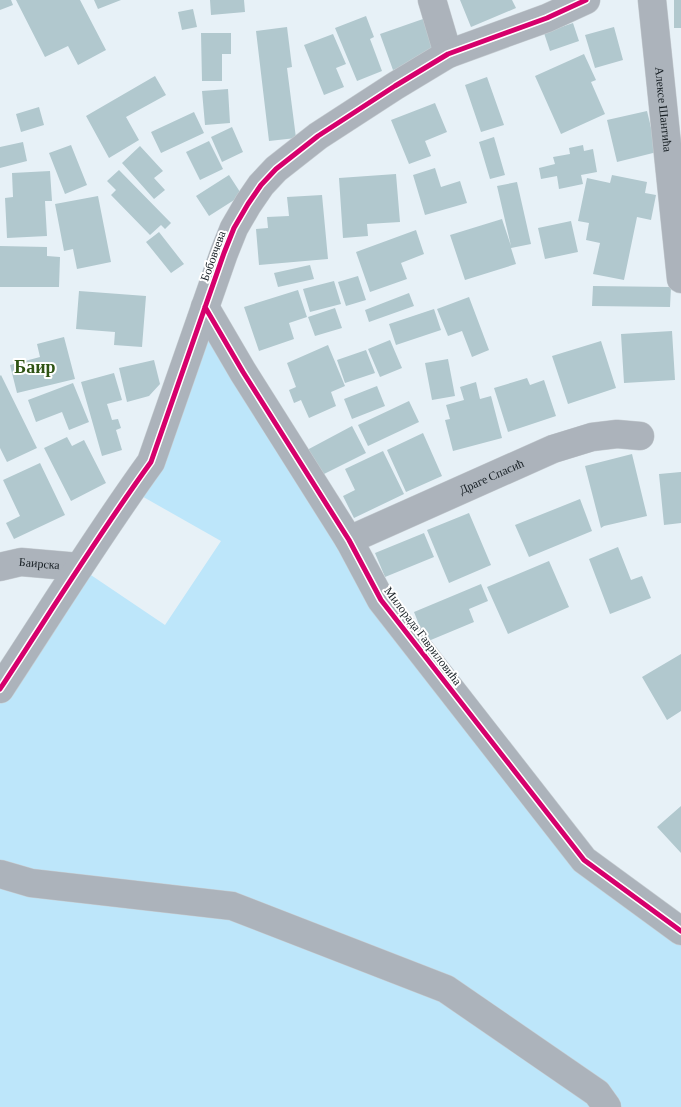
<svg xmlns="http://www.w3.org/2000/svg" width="681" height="1107" font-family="'Crimson Pro',serif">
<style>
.green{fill:#bde6fa}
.building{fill:#b1c8ce}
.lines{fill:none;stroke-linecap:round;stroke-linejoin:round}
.minor-casing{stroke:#c7ced3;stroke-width:29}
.minor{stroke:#acb3bb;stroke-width:28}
.cycleway-casing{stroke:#fff;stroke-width:8}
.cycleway{stroke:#d6006c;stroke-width:5}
.labels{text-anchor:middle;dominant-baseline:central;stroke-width:4;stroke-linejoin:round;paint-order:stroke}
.street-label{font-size:12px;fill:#161e23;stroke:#fff}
.district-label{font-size:18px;font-weight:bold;fill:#2f5415;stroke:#fff}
</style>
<rect width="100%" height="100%" fill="#e7f1f7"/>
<path class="green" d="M205,307L349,540L584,860L681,931V1107H0V689L79,567L165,625L221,541L131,490Z"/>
<path class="building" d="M0,0H11L13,5L0,10Z
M16,0H80L106,50L78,65L68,46L45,57Z
M94,0H121L98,9Z
M210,0H244L245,12L211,15Z
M460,0H512L516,8L471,27Z
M674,0H681V28H674Z
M193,9L197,27L182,30L178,12Z
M366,16L374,37L370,39L382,71L357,81L335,28Z
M423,19L436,55L393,70L380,34Z
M573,23L579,41L550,51L544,33Z
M287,27L292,67L287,68L296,138L269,141L256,31Z
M614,27L623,60L595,68L585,35Z
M201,33H231V54H222V81H202Z
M333,34L346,64L336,68L344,87L324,95L304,45Z
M584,54L596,80L591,82L605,114L561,134L535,76Z
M155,76L166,95L126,117L139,140L109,158L86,116Z
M487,77L504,125L481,132L465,85Z
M228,89L230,123L205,125L202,91Z
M435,103L447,132L425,141L431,156L409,164L391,120Z
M39,107L44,125L21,132L16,114Z
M647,111L657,152L617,162L607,120Z
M194,112L204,133L161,153L151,132Z
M232,127L243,152L222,162L211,137Z
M494,137L505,175L490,179L479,142Z
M209,141L223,169L200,180L186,152Z
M23,142L27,161L0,168V147Z
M71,145L87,185L65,194L49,153Z
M583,145L584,151L593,149L597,172L581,175L583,184L559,189L557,176L541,179L539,168L555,164L553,157L570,154L569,148Z
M140,146L163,171L154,178L165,190L154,199L122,163Z
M435,168L441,187L460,181L467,203L425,215L413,175Z
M119,170L171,223L165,229L161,225L150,235L111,195L116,190L107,181Z
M50,171L52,201H45L47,236L7,238L5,198L13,197L12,173Z
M396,174L400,222L367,224L368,236L343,238L339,178Z
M229,175L242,195L209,216L196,196Z
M612,175L647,182L645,193L656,195L651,220L637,217L624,280L593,274L600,243L586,240L589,223L578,221L587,178L610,183Z
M517,182L531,244L511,248L516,264L465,280L450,235L502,219L511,246L497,186Z
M322,195L328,259L259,265L256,229L268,228L267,217L289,216L287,197Z
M98,196L111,262L77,269L73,249L64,251L55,204Z
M571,221L578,252L545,259L538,228Z
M416,230L424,254L401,263L407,279L370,292L356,252Z
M159,232L184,264L171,273L146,242Z
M0,246L47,247V256L60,257L59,287H0Z
M310,265L314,279L278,287L274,273Z
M358,276L366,300L346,306L338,282Z
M334,281L341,304L310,312L303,289Z
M593,286L671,287L670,307L592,306Z
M298,290L307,317L289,323L294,339L259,351L244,307Z
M79,291L146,296L142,347L114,345L115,332L76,329Z
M409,293L414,306L369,322L365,310Z
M469,297L489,350L472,357L462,331L448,336L437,309Z
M335,308L342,328L315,336L308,317Z
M434,309L441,330L396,345L389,324Z
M672,331L675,380L624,383L621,334Z
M64,337L75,379L17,393L10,365L40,357L37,344Z
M390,340L402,368L380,377L368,349Z
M601,341L616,388L568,404L552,356Z
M328,345L345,386L331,392L336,406L309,418L301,400L294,403L289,390L296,387L287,363Z
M366,350L375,373L345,383L337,360Z
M448,359L455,396L432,400L425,363Z
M154,360L160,384L149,396L127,402L119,368Z
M114,373L122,400L107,404L112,420L118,419L121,428L116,430L122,450L102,456L81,382Z
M1,375L37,448L7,462L0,448V376Z
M527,378L530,385L544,380L556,416L508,432L494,388Z
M476,382L480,399L491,396L502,438L453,451L445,420L450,419L446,405L464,400L460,387Z
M73,383L89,422L69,430L62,412L36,422L28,400Z
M377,386L385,406L352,419L344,399Z
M409,401L419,422L368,446L358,425Z
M352,426L366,453L320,476L307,450Z
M423,433L442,476L406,492L387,450Z
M67,437L72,446L84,440L106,483L71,501L44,448Z
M383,451L404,494L354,518L343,496L355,490L345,469Z
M632,454L647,516L604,526L601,528L585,466Z
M40,463L65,515L14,539L6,523L20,516L3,480Z
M681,472V523L664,525L659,474Z
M580,499L592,531L529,557L515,525Z
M469,513L491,565L449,583L427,530Z
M424,533L434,557L385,577L375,553Z
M618,547L631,580L642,576L651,598L610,614L589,559Z
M549,561L569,607L508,634L487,587Z
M481,584L488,601L469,609L474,622L426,642L414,612Z
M681,654V711L667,720L642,677Z
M681,806V853L657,827Z"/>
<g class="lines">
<g class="minor-casing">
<g id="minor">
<path d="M432,0L448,54"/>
<path id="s1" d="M652,0L681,279"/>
<path d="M205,307L243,372L349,540L381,600L584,860L681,931"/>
<path id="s2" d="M349,540L553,449L592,437L617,434L640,436"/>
<path id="s3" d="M0,567L21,562L79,567"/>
<path d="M0,689C50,613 98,535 151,462L224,253L234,228L248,204L261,185L276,169L318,136L395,86L448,54L547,18L586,0"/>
<path d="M0,874L31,883L232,906L446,989L597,1093L607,1107"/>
</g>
</g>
<use href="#minor" class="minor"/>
<g class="cycleway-casing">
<path id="cycleway" d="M205,307L243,372L349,540L381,600L584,860L681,931
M0,689C50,613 98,535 151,462L224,253L234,228L248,204L261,185L276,169L318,136L395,86L448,54L547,18L586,0"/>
</g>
<use href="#cycleway" class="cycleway"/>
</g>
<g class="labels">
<g class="street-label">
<text stroke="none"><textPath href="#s1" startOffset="110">Алексе Шантића</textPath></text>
<text transform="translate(213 256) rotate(-70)">Бобовчева</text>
<text stroke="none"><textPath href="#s2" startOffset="156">Драге Спасић</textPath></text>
<text stroke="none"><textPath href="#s3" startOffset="40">Баирска</textPath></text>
<text transform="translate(423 636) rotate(53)">Милорада Гавриловића</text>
</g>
<g class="district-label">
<text x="35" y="367">Баир</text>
</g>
</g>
</svg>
